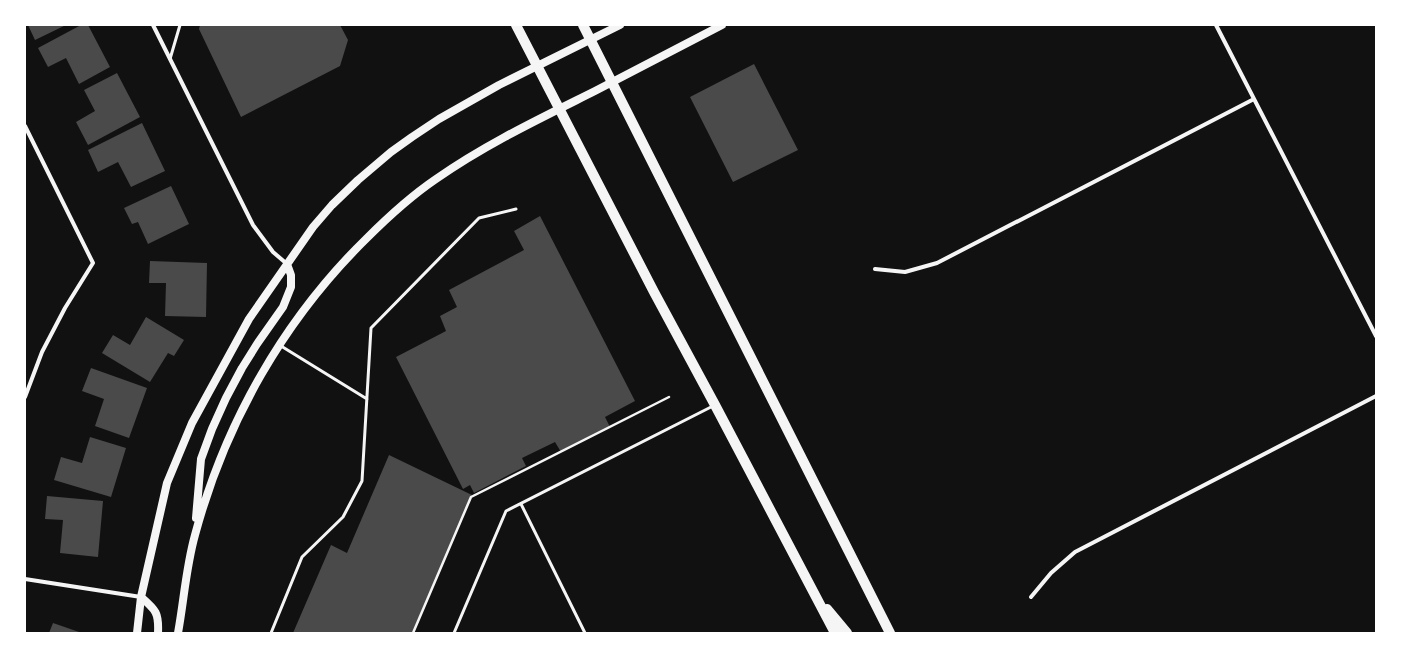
<svg xmlns="http://www.w3.org/2000/svg" width="1401" height="658" font-family="Raleway,sans-serif">
<style>
.building{fill:#4a4a4a}
.lines{fill:none;stroke-linecap:round;stroke-linejoin:round}
.path{stroke:#f5f5f5;stroke-width:2.5}
.service{stroke:#f5f5f5;stroke-width:3}
.minor{stroke:#f5f5f5;stroke-width:4}
.secondary{stroke:#f5f5f5;stroke-width:8}
.primary{stroke:#f5f5f5;stroke-width:10}
</style>
<rect width="100%" height="100%" fill="#111"/>
<path class="building" d="M28,25H66L35,40Z
M81,25H88L110,67L79,84L66,58L48,67L38,48Z
M200,25H340L348,40L340,66L241,117L199,29Z
M754,64L798,150L733,182L690,97Z
M117,73L140,117L88,145L76,122L95,111L84,90Z
M142,123L165,171L131,187L118,162L98,172L88,150Z
M171,186L189,224L148,244L138,222L132,224L124,208Z
M540,216L635,401L605,417L610,427L561,452L555,442L522,458L526,466L474,493L470,485L463,489L396,357L446,331L440,316L457,307L449,290L524,250L514,231Z
M150,261L207,263L206,317L165,316L166,283H149Z
M146,317L184,340L174,356L168,353L150,382L102,353L113,335L130,345Z
M91,368L147,388L129,438L95,426L104,399L82,391Z
M90,437L126,448L111,497L54,480L61,457L82,463Z
M389,455L472,495L412,633H293L331,545L347,553Z
M47,496L103,501L98,557L60,553L63,520L45,519Z
M53,623L82,633H49Z"/>
<g class="lines">
<path class="path" d="M413,633L471,497L669,397"/>
<path class="service" d="M170,59L180,25
M281,346L367,399
M521,504L585,633
M271,633L302,557L343,517L362,481L371,328L479,218L516,209
M454,633L506,511L713,406"/>
<path class="minor" d="M153,25L253,225L273,252L287,264
M1216,25L1376,336
M25,126L93,263L65,308L42,352L25,397
M875,269L905,272L937,263L1254,99
M25,579L141,597
M1031,597L1051,573L1075,552L1376,396"/>
<path class="secondary" d="M196,518L201,459L212,429L226,398L242,368L257,344L283,307L291,287V275L287,264
M141,597C156,610 159,613 158,633
M137,633L141,597L167,483L192,423L249,319L313,227L332,205L358,180L391,152L412,137L439,119L499,85L620,25
M178,633C184,600 186,567 195,535C225,423 284,319 367,238C388,217 411,196 436,179C486,144 541,118 595,91C638,69 680,47 722,25"/>
<path class="primary" d="M516,25L654,292L715,405L835,633
M583,25L890,633
M827,609L847,633"/>
</g>
<rect width="1401" height="658" fill="none" stroke="#ffffff" stroke-width="52"/>
</svg>
